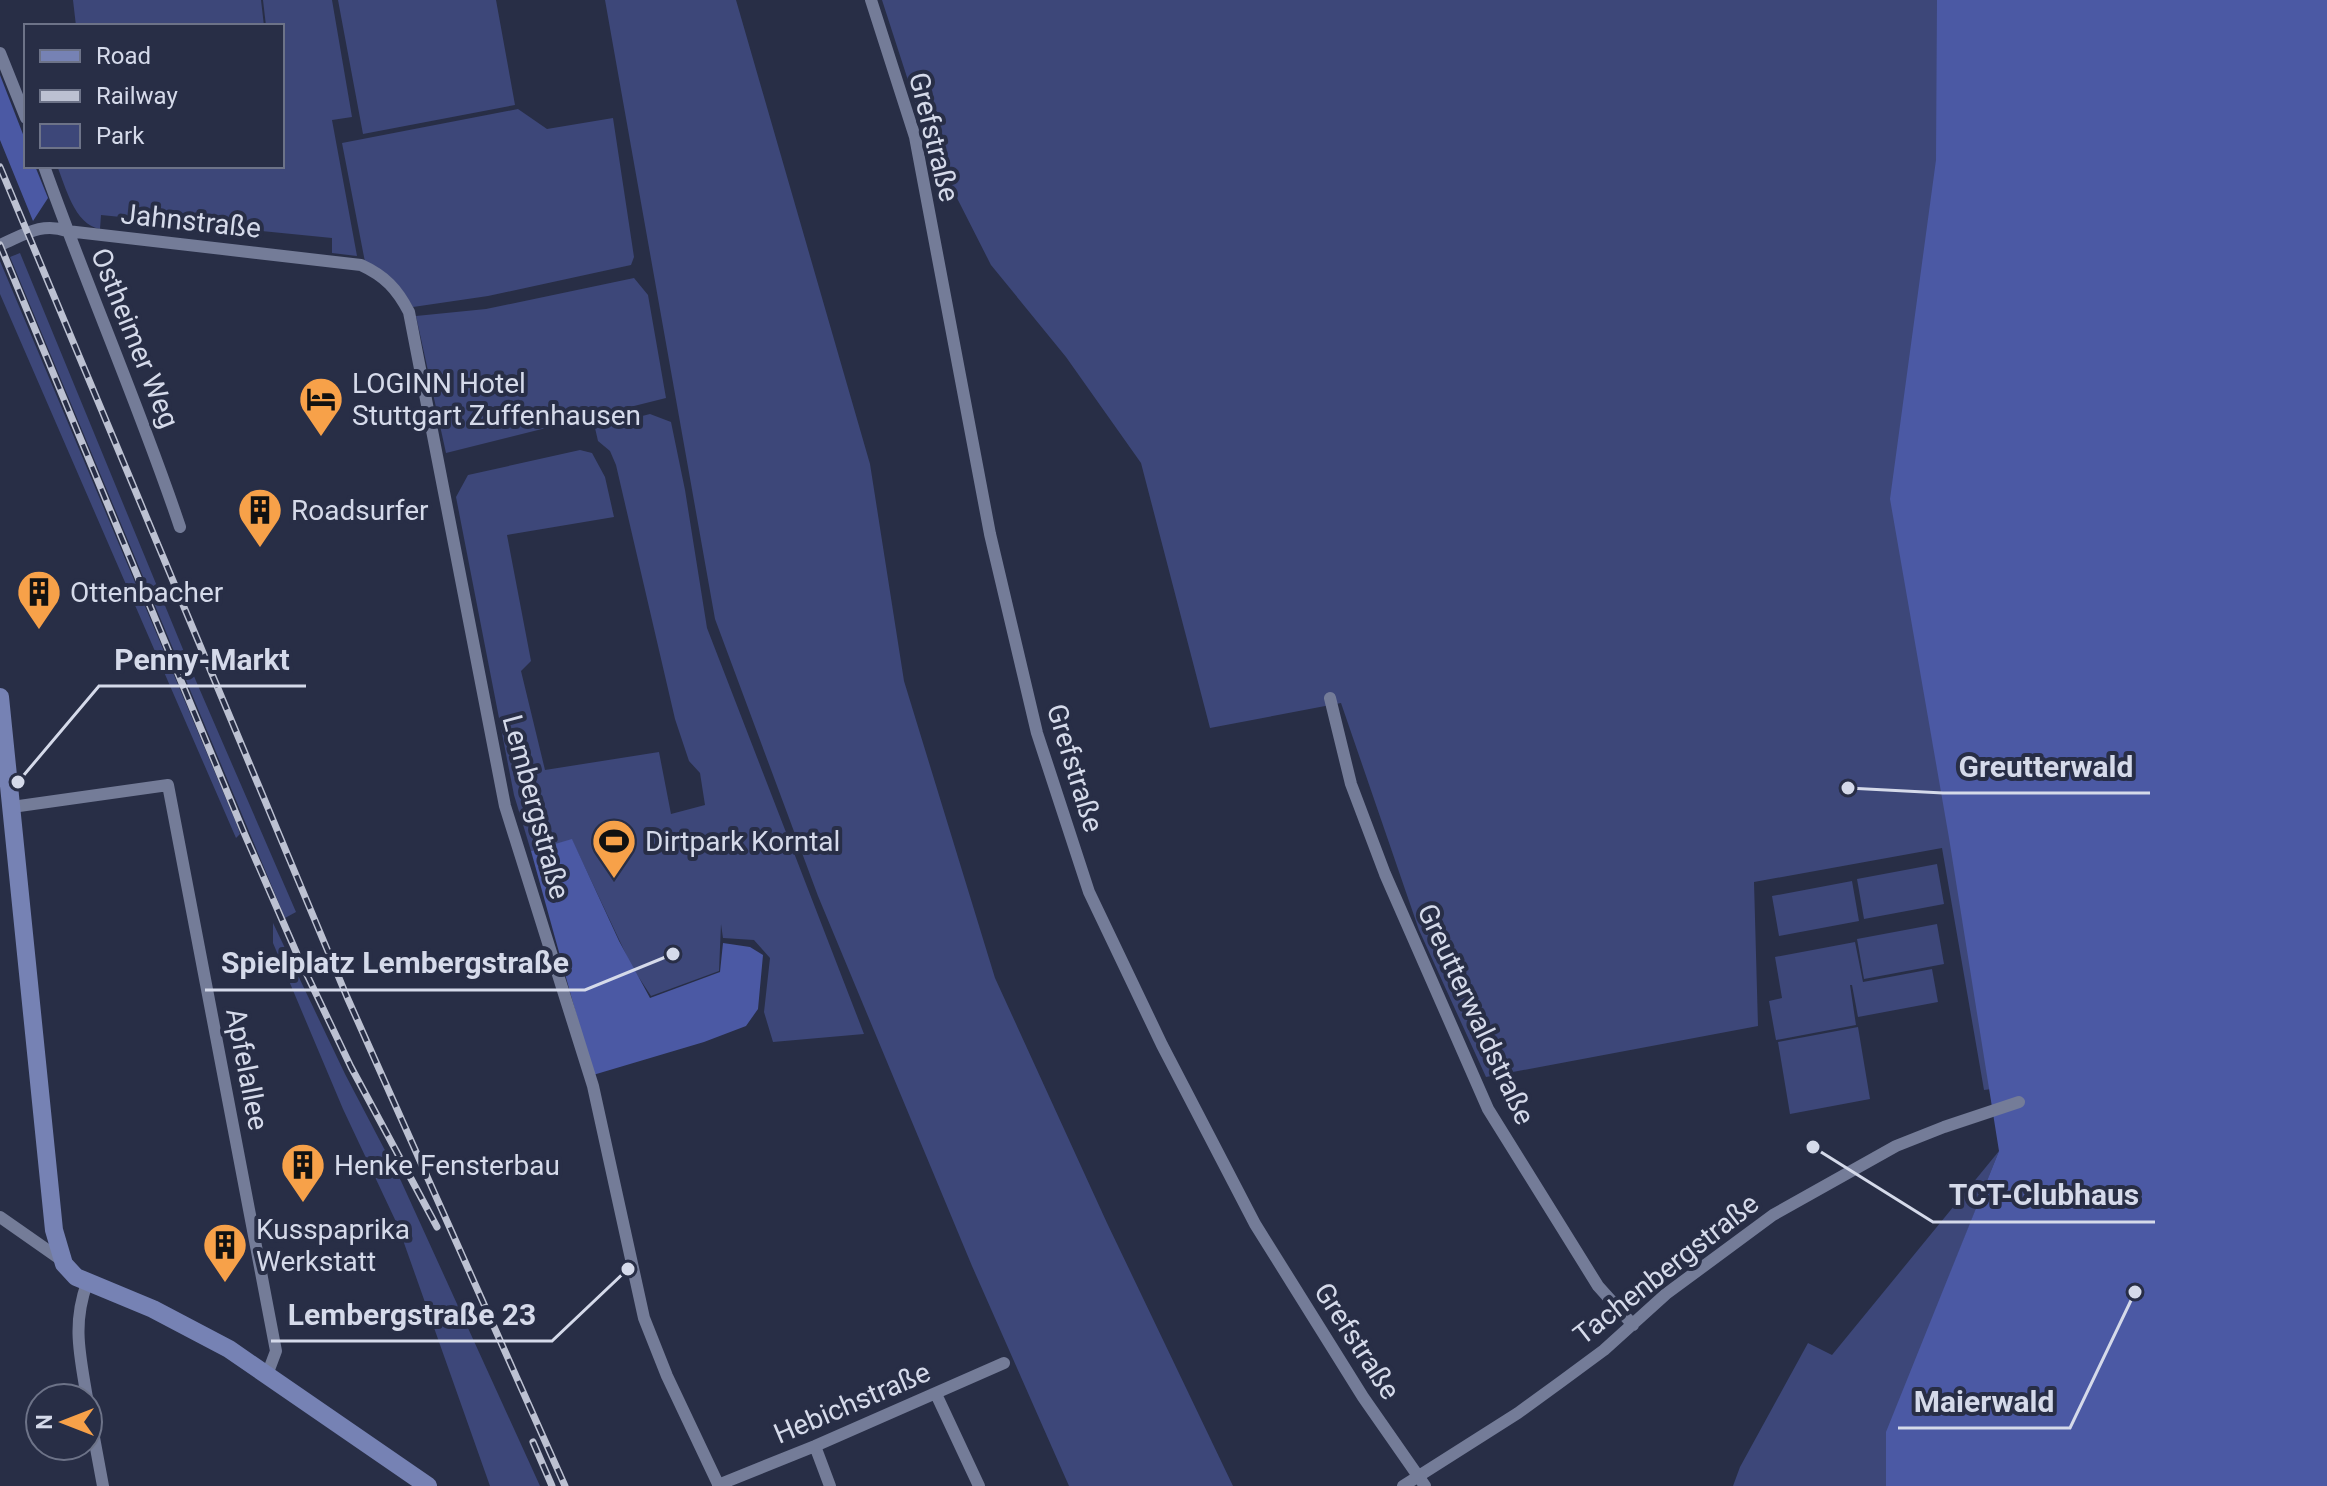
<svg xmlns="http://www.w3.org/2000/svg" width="2327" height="1486" font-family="Roboto,sans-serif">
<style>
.green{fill:#3d4779}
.forest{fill:#4b59a4}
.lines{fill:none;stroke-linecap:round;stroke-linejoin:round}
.minor{stroke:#747c98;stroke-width:12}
.secondary{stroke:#7682b4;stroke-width:18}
.rail-casing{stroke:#bcc1d2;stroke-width:7}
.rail{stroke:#282e46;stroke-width:4;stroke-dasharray:12;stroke-linecap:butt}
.labels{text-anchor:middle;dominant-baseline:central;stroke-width:8;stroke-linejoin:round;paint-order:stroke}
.street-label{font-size:28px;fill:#d5daea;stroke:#282e46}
.poi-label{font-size:28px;fill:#d5daea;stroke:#282e46;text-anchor:start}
.leader{fill:none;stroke:#d5daea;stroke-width:3}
.callout-dot{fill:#d5daea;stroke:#282e46;stroke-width:3}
.callout-label{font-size:30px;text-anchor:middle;font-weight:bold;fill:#d5daea;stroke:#282e46;stroke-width:8;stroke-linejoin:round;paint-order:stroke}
</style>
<rect width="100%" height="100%" fill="#282e46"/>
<path class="green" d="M73,0H261L264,26H76Z
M263,0H332L352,117L332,120L357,256L332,253V238L101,215L100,229C74,224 66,187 57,166H282V26H266Z
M338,0H496L515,105L363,134Z
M605,0H736L870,464L904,681L995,978L1107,1223L1233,1486H1069L972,1266L818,896L715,619Z
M882,0H2327V1486L1886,1432V1486H1733L1740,1467L1808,1343L1832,1355L1999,1151L1935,1312L2039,1083L1984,1090L1942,848L1754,882L1758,1026L1486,1077L1419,930L1341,703L1210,728L1141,463L1066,357L991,265L927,139Z
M518,109L547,129L613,118L634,257L631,265L488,296L413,307C400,285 388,272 365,262L342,143Z
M20,253L196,681L296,912L285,918L10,257Z
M0,261L237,825L240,834L236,838L0,294Z
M634,278L648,295L666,398L446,453L416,316L486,309Z
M650,414L671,422L685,490L707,628L864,1034L773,1042L764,1012L770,958L754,940L723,938L721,924L719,971L651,996L632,967L572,840L531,851L514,795L456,497L468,475L580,450L592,453L605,477L614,517L507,535L531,661L521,671L545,770L659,752L671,814L705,805L700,773L689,761L675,719L616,465L610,451L598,441L595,428Z
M1937,864L1944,904L1864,919L1857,879Z
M1852,881L1859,921L1779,936L1772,896Z
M273,923L345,1074L401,1181L540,1486H490L398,1226L343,1109L273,943Z
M1937,924L1944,964L1864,979L1857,939Z
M1855,942L1863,982L1932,969L1938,1002L1858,1017L1852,985H1850L1856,1025L1776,1040L1769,1001L1782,998L1775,957Z
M1858,1027L1870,1099L1790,1114L1778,1042Z"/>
<path class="forest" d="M1937,0H2327V1486H1886V1432L1999,1151L1949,838L1890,499L1936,160Z
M0,75L26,142V166H35L48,198L33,221L0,140Z
M572,839L619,941L650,998L720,972L723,943L750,947L763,955L758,1009L746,1026L704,1042L593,1075L531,851Z"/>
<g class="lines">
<path class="minor" d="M871,0L915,137L990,534L1037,733L1089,892L1162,1045L1255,1224L1363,1397L1425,1486
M0,53L26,118
M44,166C87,287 139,405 180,527
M0,245C24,235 41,222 67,231L361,265C385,276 397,289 409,312L505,806L593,1086L644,1318L667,1376L719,1486
M1330,698L1351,784L1385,874L1488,1109L1598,1286L1633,1325
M12,807L168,785L276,1351L267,1375
M0,1217L63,1261
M87,1283C72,1325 80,1355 87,1398
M936,1394L979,1486
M88,1405L103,1486
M815,1446L830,1486
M718,1485L815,1446L1004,1363
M1403,1486L1518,1413L1562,1381L1604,1350L1666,1294L1773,1215L1896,1146L1944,1127L2019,1102"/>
<path class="secondary" d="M0,697L54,1230L64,1264L76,1277L153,1309L229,1349L428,1486"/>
<g class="rail-casing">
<path id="rail" d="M0,167L347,997L565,1486
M0,245L245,835L297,954L351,1067L437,1227
M533,1442L552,1486"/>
</g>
<use href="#rail" class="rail"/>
</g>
<defs>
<g id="hotel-pin" transform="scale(2.3)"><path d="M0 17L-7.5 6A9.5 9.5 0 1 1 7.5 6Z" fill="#f7a149" stroke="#282e46"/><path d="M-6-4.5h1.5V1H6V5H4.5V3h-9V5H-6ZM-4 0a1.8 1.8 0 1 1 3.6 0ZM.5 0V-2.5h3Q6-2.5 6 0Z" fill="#111"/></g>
<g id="building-pin" transform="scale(2.3)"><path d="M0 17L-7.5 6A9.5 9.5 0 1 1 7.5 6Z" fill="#f7a149" stroke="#282e46"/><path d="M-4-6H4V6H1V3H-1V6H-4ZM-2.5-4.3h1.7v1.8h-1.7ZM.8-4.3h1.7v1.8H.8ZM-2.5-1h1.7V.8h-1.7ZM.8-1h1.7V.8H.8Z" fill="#111"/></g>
<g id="stadium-pin" transform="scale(2.3)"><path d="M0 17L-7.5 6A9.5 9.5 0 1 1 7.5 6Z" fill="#f7a149" stroke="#282e46"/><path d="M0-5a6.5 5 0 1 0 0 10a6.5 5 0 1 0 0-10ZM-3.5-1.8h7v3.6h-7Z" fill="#111"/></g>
</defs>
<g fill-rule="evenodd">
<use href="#hotel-pin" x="321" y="399"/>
<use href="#building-pin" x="260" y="510"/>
<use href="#building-pin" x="39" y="592"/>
<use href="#stadium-pin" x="614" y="841"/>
<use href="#building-pin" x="303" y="1165"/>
<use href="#building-pin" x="225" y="1245"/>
</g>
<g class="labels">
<g class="street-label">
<text transform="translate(934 137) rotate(76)">Grefstraße</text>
<text transform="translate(191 221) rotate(6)">Jahnstraße</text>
<text transform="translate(135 338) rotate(68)">Ostheimer Weg</text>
<text transform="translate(1075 768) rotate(73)">Grefstraße</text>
<text transform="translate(536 807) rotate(75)">Lembergstraße</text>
<text transform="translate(1476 1014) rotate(65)">Greutterwaldstraße</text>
<text transform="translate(247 1069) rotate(79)">Apfelallee</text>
<text transform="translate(1666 1269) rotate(-38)">Tachenbergstraße</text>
<text transform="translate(1357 1341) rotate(57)">Grefstraße</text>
<text transform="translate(852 1403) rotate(-23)">Hebichstraße</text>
</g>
<g class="poi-label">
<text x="352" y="383">LOGINN Hotel<tspan x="352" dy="32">Stuttgart Zuffenhausen</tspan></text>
<text x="291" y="510">Roadsurfer</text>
<text x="70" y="592">Ottenbacher</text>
<text x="645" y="841">Dirtpark Korntal</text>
<text x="334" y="1165">Henke Fensterbau</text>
<text x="256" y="1229">Kusspaprika<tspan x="256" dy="32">Werkstatt</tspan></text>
</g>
</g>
<path class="leader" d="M18 782L99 686H306M1848 788L1943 793H2150M673 954L585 990H205M1813 1147L1933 1222H2155M628 1269L552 1341H271M2135 1292L2070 1428H1898"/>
<g class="callout-dot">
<circle cx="18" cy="782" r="8"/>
<circle cx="1848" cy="788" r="8"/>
<circle cx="673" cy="954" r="8"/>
<circle cx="1813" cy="1147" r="8"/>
<circle cx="628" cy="1269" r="8"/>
<circle cx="2135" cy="1292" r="8"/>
</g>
<g class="callout-label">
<text x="202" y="670">Penny-Markt</text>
<text x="2046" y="777">Greutterwald</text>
<text x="395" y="973">Spielplatz Lembergstraße</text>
<text x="2044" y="1205">TCT-Clubhaus</text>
<text x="412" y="1325">Lembergstraße 23</text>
<text x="1984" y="1412">Maierwald</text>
</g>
<rect x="24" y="24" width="260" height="144" fill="#282e46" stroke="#6d7388" stroke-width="2"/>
<rect x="40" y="50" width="40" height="12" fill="#7682b4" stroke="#6d7388" stroke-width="2"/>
<text x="96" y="64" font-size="24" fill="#d5daea">Road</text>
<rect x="40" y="90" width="40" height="12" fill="#bcc1d2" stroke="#6d7388" stroke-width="2"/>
<text x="96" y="104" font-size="24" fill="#d5daea">Railway</text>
<rect x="40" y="124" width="40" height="24" fill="#3d4779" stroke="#6d7388" stroke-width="2"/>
<text x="96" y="144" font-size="24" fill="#d5daea">Park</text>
<g transform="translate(64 1422) rotate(270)"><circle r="38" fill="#282e46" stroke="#6d7388" stroke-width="2"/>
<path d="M0-6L14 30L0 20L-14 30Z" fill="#f7a149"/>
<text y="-12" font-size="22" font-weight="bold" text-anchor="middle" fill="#d5daea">N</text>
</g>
</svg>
